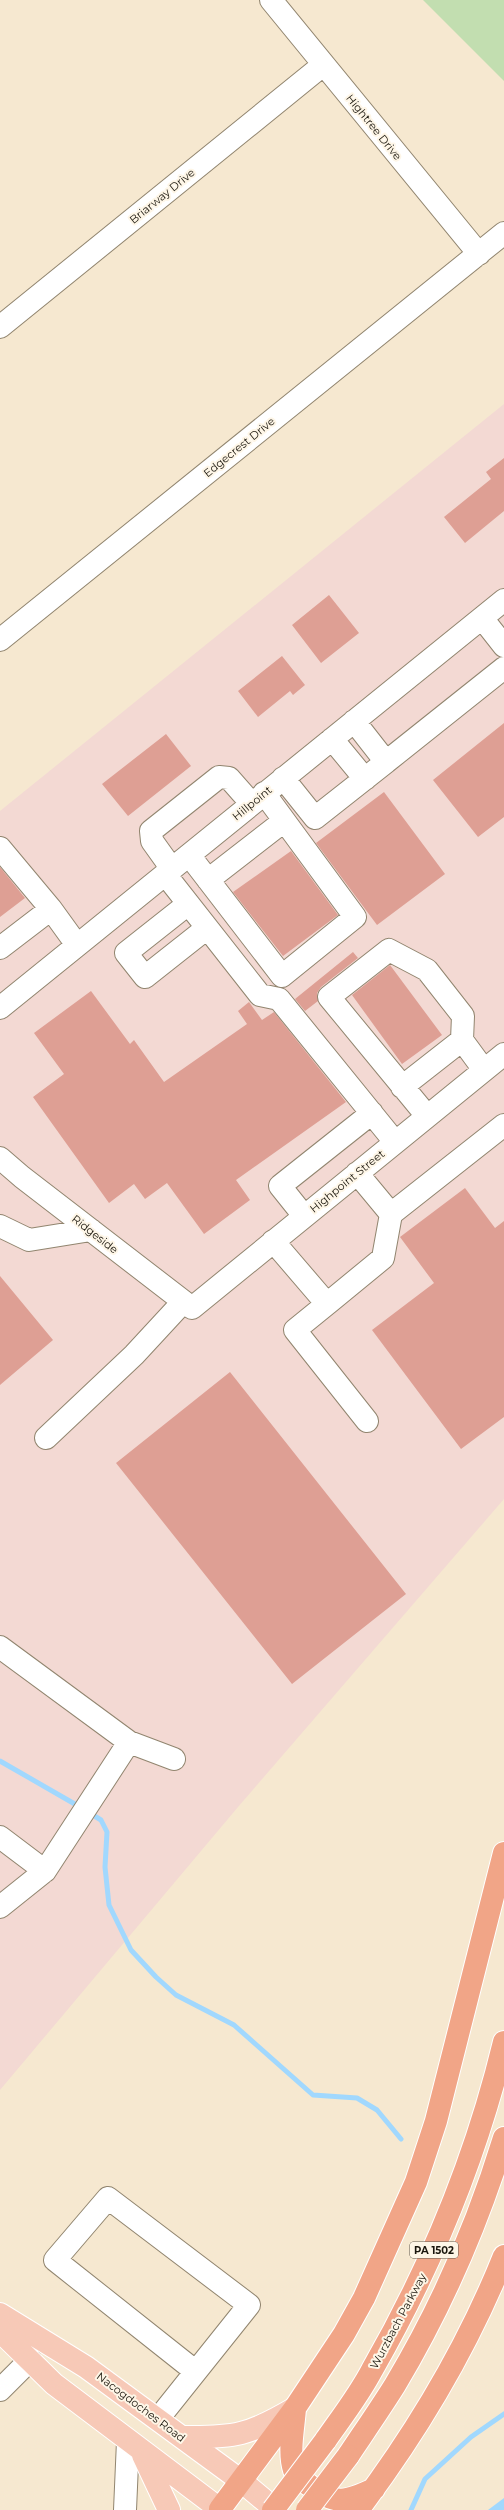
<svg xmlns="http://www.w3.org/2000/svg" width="504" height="2510" font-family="Montserrat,sans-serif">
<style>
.industrial{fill:#f3d9d3}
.green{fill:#c2deb0}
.water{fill:#a1d8fe}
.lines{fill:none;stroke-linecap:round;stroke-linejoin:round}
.stream{stroke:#a1d8fe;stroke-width:5}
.building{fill:#de9f94}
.minor-casing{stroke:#91856f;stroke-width:24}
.major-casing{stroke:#fff;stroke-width:24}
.highway-casing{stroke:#fff;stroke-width:24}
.minor{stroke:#fff;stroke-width:22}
.major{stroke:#f7c9b7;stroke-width:22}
.highway{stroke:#f1a587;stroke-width:22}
.highway-bridge-casing{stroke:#fff;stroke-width:24;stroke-linecap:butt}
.highway-bridge{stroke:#f1a587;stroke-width:22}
.labels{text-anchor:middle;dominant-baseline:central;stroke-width:4;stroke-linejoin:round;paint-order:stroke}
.shield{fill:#fef6e7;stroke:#5e594e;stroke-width:1}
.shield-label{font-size:10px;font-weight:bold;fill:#1a160d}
.street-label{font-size:11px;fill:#1a160d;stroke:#fef6e7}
</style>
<rect width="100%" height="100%" fill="#f6e8d0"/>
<path class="industrial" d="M504,404V1499L238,1807L0,2090V811Z"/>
<path class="green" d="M423,0H504V81Z"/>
<path class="water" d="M504,2498V2510H488Z"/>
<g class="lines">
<path class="stream" d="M0,1761L80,1807
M88,1812L101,1820L107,1832L105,1867L109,1905L131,1950L156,1977L176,1995L234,2025L313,2095L357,2098L377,2110L401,2139
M411,2510L425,2479L471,2437L504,2414"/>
</g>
<path class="building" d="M504,458V511L465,543L444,517L491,479L486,472Z
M329,595L359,633L321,663L292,625Z
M282,656L305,685L293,695L290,691L258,717L238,691Z
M504,723V817L478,837L433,780Z
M166,734L191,766L128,816L102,784Z
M384,792L445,874L377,925L316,843Z
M291,851L338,915L283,956L233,892Z
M0,867L25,898L0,917Z
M353,952L358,958L321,987L317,993L318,1001L305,1011L295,999Z
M390,965L442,1035L402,1064L352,995Z
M91,991L130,1044L134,1040L164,1082L247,1024L238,1011L249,1002L262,1020L274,1012L346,1102L236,1180L250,1200L204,1234L167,1183L145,1199L134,1184L109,1203L33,1097L64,1074L34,1033Z
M465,1188L495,1228L504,1221V1417L461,1449L372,1330L434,1283L400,1237Z
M0,1276L53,1340L0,1385Z
M230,1372L406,1594L292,1684L116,1463Z"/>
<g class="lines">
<g class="minor-casing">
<path id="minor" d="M271,0L479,254
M0,327L323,65
M482,618L504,646
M0,640L504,233
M332,739L365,779
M386,762L504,668
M283,778L315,818L386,762L354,721
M0,848L51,909
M189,855L282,976L355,917L264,793
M172,869L152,841L151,831L219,777L229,778L251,803
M165,874L260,995L279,999L395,1142
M208,880L284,821
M188,904L126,953L145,977L207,928
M0,948L51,909L77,945
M0,1008L504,600
M402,1087L462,1040
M427,1116L329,997L389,950L427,970L463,1016L462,1040L484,1070
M0,1158L22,1177L192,1308L504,1054
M391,1214L504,1125
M304,1216L280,1186L372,1113
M0,1226L29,1240L91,1230
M273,1241L327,1304L383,1258L391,1214L357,1173
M327,1304L295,1330L367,1421
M46,1438L134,1355L183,1302
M0,1647L129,1742
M0,1837L45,1871L0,1907
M45,1871L129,1742L174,1759
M0,2390L30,2360
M158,2419L249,2305L108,2198L55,2260L195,2371
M125,2510L128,2441"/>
</g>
<g class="major-casing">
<path id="major" d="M0,2314L86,2367L240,2480L276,2510
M0,2331L54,2384L221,2510
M182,2437C234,2438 250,2435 295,2408
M143,2455L169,2510"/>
</g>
<g class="highway-casing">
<path id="highway" d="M295,2408C294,2426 288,2452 294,2470C297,2477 303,2481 309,2485C336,2505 344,2503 374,2489
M325,2441C341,2418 359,2395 372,2370C431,2267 476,2158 504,2042
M348,2456C364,2432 380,2409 395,2385C441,2308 478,2223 504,2138
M220,2509L295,2408L344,2334L364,2298L416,2182L436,2121L504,1853
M358,2510C416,2433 468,2346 504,2256"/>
</g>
<use href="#minor" class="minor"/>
<use href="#major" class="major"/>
<use href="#highway" class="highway"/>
<g class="highway-bridge-casing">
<path id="highway-bridge" d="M273,2510L325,2441
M307,2510L348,2456"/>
</g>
<use href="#highway-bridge" class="highway-bridge"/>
</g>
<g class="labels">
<rect class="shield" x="410" y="2242" width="48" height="16" rx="3"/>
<g class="shield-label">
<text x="434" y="2250">PA 1502</text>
</g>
<g class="street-label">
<text transform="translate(374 127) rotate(51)">Hightree Drive</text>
<text transform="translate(162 196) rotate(-39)">Briarway Drive</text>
<text transform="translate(239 447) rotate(-39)">Edgecrest Drive</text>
<text transform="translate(252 803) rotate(-39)">Hillpoint</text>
<text transform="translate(347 1181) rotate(-39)">Highpoint Street</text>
<text transform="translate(95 1234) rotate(38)">Ridgeside</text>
<text transform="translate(398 2321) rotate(-62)">Wurzbach Parkway</text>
<text transform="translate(141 2407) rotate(37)">Nacogdoches Road</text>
</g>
</g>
</svg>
